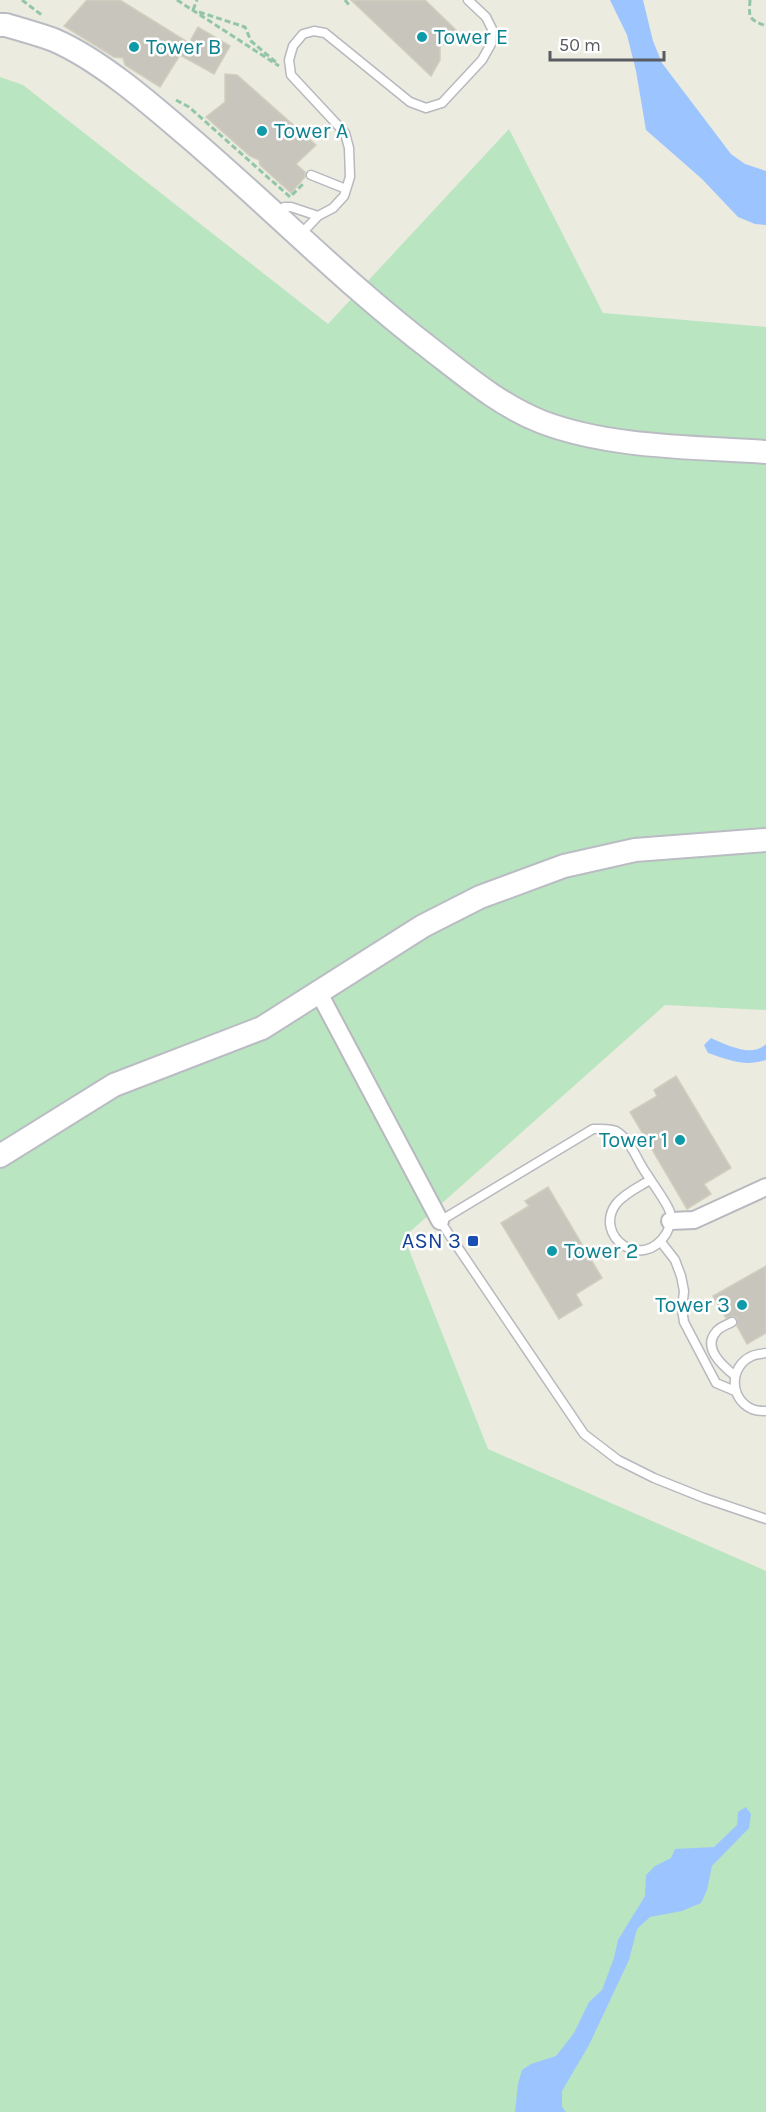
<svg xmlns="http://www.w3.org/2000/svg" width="766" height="2112" font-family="Karla,sans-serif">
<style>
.green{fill:#bae5c1}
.water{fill:#9cc4ff}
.building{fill:#c7c5bc;stroke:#d1cebd;stroke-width:1.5}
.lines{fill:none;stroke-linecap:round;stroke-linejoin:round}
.lane-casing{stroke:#b7b9bf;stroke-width:11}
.street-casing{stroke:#b7b9bf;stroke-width:20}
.secondary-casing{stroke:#babcc4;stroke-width:26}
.path{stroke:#93c6a9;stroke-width:3;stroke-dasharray:6 3;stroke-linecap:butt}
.lane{stroke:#fff;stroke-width:8}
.street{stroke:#fff;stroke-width:16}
.secondary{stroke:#fff;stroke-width:22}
.culture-dot{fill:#0f9aa8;stroke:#fff;stroke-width:2}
.transit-dot{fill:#1a4fb4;stroke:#fff;stroke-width:2}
.labels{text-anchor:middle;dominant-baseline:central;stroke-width:5;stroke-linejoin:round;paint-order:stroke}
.culture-label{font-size:22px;fill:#0d838f;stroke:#fff;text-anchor:start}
.transit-label{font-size:22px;fill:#164399;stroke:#fff;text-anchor:end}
</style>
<rect width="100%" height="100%" fill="#ecebdf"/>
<path class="green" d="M0,77L23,85L328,324L509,129L603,313L766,327V1010L665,1005L404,1237L488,1449L766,1571V2112H0Z"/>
<path class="water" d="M610,0H643L653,41L662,63L731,154L745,164L766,171V225L755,224L738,217L702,179L646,130L636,71L627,35Z
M711,1038C727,1045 752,1058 766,1044V1060C744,1067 729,1060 708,1053L704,1045Z
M746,1807L751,1814L749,1828L712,1866L707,1890L701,1903L682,1911L650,1917L637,1929L629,1960L589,2045L562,2091V2107L566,2112H515L518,2084L522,2070L531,2064L556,2056L574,2033L589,2002L602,1990L614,1958L618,1940L645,1896L646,1875L655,1866L671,1858L675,1849L714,1847L737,1825L738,1812Z"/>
<path class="building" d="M87,0H120L189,43L198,27L230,46L214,74L180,55L160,87L125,65L123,58L114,57L64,26Z
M351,0H425L459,33L440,47V60L431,76Z
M225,74L237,75L316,145L296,164L305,172V177L291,193L260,165L259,160L250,156L206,117L225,102Z
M676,1076L731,1168L704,1184L711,1194L687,1209L630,1112L657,1096L654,1090Z
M548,1187L602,1278L576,1294L582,1305L559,1319L501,1223L529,1206L525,1201Z
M766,1266V1333L747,1344L737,1326V1318L733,1316L726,1318L713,1296Z"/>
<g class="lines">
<g class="lane-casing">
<path id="lane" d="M311,175L346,189
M278,213L284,207H291L318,216
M301,234L318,216L333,208L344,196L350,177L349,148L345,133L291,75L289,60L293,46L303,34L314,31L325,33L410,102L426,108L442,103L482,60L491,44L492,29L486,17L468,0
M650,1180C639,1187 625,1193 616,1204C593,1236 642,1272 666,1234C669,1229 672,1219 670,1212C667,1202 647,1176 641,1165C635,1154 627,1137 616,1131C610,1128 600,1129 593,1129L440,1221L584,1434L618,1460L654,1478L704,1498L766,1519
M661,1242L675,1260L681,1276L684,1291L682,1309L684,1322L716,1383L735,1391
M732,1322C727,1325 719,1327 716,1332C702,1348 723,1366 734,1375
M766,1353C762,1354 756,1354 752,1356C729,1366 729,1399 752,1409C756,1411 761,1411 766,1411"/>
</g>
<g class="street-casing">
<path id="street" d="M319,993L440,1221
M670,1221L694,1220L766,1187"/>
</g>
<g class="secondary-casing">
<path id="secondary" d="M0,25H6C22,30 38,34 54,40C98,59 146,100 183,132C267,203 344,283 432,350C467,377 501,406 542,422C610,448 694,447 766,452
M0,1156L114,1085L262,1028L423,926L480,897L564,866L635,850L766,840"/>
</g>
<path class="path" d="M22,0L43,16
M177,0L279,66
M345,0L349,5
M750,0C749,18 748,19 766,26
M193,10L197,0
M199,12L245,27L251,41L278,64
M176,100L189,107L290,197L304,183"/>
<use href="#lane" class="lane"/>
<use href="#street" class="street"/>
<use href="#secondary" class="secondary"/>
</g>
<g class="culture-dot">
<circle cx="422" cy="37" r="6"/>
<circle cx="134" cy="47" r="6"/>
<circle cx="262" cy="131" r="6"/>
<circle cx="680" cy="1140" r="6"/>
<circle cx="552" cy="1251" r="6"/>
<circle cx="742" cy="1305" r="6"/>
</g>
<rect class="transit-dot" x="467" y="1235" width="12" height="12" rx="3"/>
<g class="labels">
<g class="culture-label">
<text x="434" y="37">Tower E</text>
<text x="146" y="47">Tower B</text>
<text x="274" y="131">Tower A</text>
<text x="668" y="1140" text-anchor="end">Tower 1</text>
<text x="564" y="1251">Tower 2</text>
<text x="730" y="1305" text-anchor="end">Tower 3</text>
</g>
<g class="transit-label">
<text x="461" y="1241">ASN 3</text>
</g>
</g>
<path d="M550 51v9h114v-9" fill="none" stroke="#585b61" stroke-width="3"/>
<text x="559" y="51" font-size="18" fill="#585b61" stroke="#ffffff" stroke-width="4.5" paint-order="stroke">50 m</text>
</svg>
